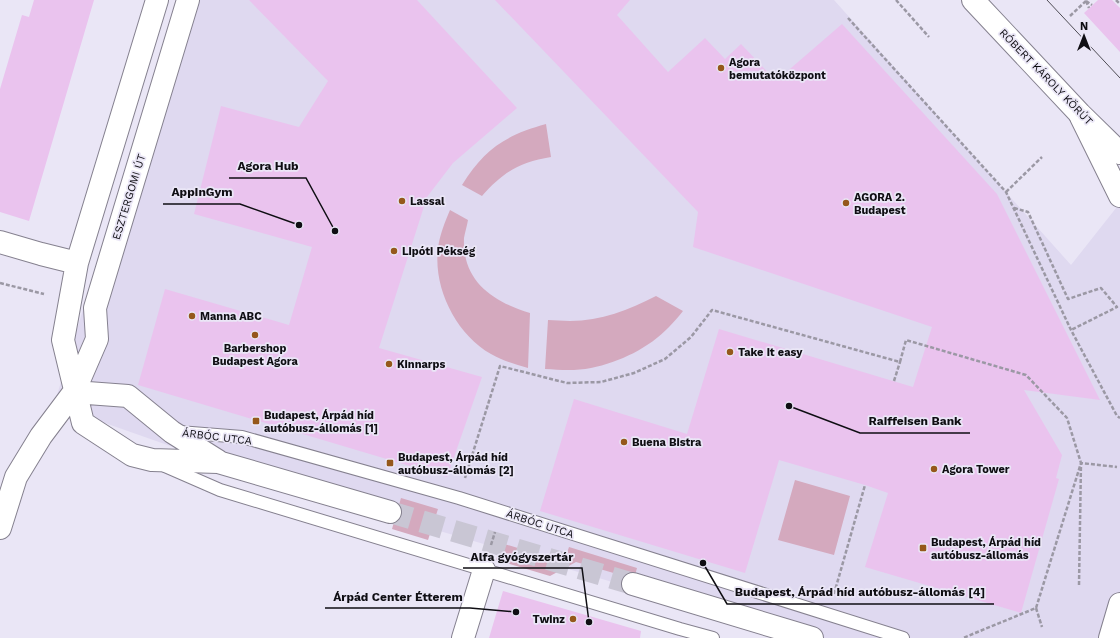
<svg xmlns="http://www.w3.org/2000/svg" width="1120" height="638" font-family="'Work Sans',sans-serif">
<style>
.built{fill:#dfd9f0}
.green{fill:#d4a9be}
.building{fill:#eac3ee}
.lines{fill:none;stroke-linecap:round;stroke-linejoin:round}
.street-tunnel{stroke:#c9c6d4;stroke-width:22;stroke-dasharray:22 11;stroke-linecap:butt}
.lane-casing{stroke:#85818f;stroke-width:14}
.street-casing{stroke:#85818f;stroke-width:24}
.secondary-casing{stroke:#85818f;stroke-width:24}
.primary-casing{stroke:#85818f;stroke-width:24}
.path{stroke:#9b98a4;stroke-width:2.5;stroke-dasharray:4 2;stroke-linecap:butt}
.lane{stroke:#fff;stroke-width:12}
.street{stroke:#fff;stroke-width:22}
.secondary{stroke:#fff;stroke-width:22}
.primary{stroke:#fff;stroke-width:22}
.tram{stroke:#4f4d55;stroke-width:1}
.poi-dot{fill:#95581b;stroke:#eae6f6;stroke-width:1.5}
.labels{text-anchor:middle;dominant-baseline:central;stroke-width:3.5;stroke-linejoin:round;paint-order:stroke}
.poi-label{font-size:11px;font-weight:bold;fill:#0f0e13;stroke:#eae6f6;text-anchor:start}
.street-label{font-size:11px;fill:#0f0e13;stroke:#eae6f6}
.leader{fill:none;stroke:#0f0e13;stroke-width:1.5}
.callout-dot{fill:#0f0e13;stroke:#eae6f6;stroke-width:1.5}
.callout-label{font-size:12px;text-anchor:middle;font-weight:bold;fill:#0f0e13;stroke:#eae6f6;stroke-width:3.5;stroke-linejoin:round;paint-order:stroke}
</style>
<rect width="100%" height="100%" fill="#eae6f6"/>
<path class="built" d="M177,0H834L1071,265L1120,203V638H802L267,480L54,405Z"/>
<path class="green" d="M546,124L551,157C520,162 503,172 482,196L462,185C484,149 506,135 546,124Z
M450,210L468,220C467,226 465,232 464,238C462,282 494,302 530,313L528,368C515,364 503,361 491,354C456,334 433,288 438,248C440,234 445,222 450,210Z
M656,296L683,311C679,316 674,322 669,327C649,348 620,362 591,368C576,371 561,370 545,369L548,320C555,320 562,321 570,321C601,321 629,310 656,296Z
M795,480L850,496L834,555L778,540Z
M401,498L438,509L428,540L392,529Z
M501,543L564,562L569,547L637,568L634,579L576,562L550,576L496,560Z"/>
<path class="building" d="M34,0H94L29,221L0,212V89L22,15L29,17Z
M249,0H417L517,108L453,163L427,197L379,348L482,377L447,477L138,385L165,289L289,325L312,247L194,214L221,106L299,127L328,81Z
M495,0H630L617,15L668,72L705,38L725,59L741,44L776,81L842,24L997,194L1100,400L1024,390L1062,455L1056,478L1059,479L1021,613L865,567L888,493L865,485L779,460L745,573L540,511L574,399L687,434L719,329L913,387L932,327L693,247L698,212Z
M1098,0H1112L1120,8V52L1084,13Z
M503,591L641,631L640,638H489Z"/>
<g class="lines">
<path class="street-tunnel" d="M390,512L633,584"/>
<g class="lane-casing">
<path id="lane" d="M179,432L242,437L459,498L903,638
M165,466L220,490L680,629L713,638"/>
</g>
<g class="street-casing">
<path id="street" d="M157,0L77,263L63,340L83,423L132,455L152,460L218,462L390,512
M0,242L41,254L77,263
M74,392L128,396L172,432L218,461
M0,528L16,477L41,436L74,392L97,339L95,308L188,0
M633,584L812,638
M463,638L484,570"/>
</g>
<g class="secondary-casing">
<path id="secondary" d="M1081,117L1120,196
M1110,638L1120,604"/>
</g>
<g class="primary-casing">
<path id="primary" d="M973,0L1080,114L1120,153"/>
</g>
<path class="path" d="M896,0L929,37
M1116,0L1120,4
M1086,1L1089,8
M1086,1L1092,5
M1070,16L1087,0
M848,18L1006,192L1071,330L1117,416L1120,418
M1006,192L1042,157
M1014,208L1028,212L1068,299L1101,288L1117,307L1071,330
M0,283L44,294
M894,381L900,362
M465,478L500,366L567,383L601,382L634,373L665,359L691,337L712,310L900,362L906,340L1026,375L1067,418L1081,463L1036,608L963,638
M491,545L495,532
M1079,585L1081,463L1117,467
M834,594L865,485
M1036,608L1042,627"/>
<use href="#lane" class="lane"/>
<use href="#street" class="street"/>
<use href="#secondary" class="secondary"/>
<use href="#primary" class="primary"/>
<path class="tram" d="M1047,0L1120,78"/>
</g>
<g class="poi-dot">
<circle cx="721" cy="68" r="4"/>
<circle cx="402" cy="201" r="4"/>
<circle cx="846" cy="203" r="4"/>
<circle cx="394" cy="251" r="4"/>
<circle cx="192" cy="316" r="4"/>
<circle cx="255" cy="335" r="4"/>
<circle cx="730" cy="352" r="4"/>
<circle cx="389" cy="364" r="4"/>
<rect x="252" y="417" width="8" height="8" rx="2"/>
<circle cx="624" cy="442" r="4"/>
<rect x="386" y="459" width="8" height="8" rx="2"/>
<circle cx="934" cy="469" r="4"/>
<rect x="919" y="544" width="8" height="8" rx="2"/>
<circle cx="573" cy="619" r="4"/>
</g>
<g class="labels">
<g class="poi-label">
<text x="729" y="62">Agora<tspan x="729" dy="13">bemutatóközpont</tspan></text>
<text x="854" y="197">AGORA 2.<tspan x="854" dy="13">Budapest</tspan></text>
<text x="410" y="201">Lassal</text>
<text x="402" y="251">Lipóti Pékség</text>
<text x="200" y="316">Manna ABC</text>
<text x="255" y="348" text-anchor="middle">Barbershop<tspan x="255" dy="13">Budapest Agora</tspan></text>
<text x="738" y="352">Take it easy</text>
<text x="397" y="364">Kinnarps</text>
<text x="264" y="415">Budapest, Árpád híd<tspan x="264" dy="13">autóbusz-állomás [1]</tspan></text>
<text x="632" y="442">Buena Bistra</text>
<text x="398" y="457">Budapest, Árpád híd<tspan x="398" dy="13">autóbusz-állomás [2]</tspan></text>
<text x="942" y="469">Agora Tower</text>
<text x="931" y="542">Budapest, Árpád híd<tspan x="931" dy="13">autóbusz-állomás</tspan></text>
<text x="565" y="619" text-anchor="end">Twinz</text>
</g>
<g class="street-label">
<text transform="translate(1046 77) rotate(46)">RÓBERT KÁROLY KÖRÚT</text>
<text transform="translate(129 197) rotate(-73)">ESZTERGOMI ÚT</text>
<text transform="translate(217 437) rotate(7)">ÁRBÓC UTCA</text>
<text transform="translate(540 524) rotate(18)">ÁRBÓC UTCA</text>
</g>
</g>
<path class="leader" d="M335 231L306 178H229M299 225L240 204H163M789 406L860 433H970M589 622L582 568H463M703 563L727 604H994M516 612L470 608H325"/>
<g class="callout-dot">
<circle cx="335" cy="231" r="4"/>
<circle cx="299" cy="225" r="4"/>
<circle cx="789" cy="406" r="4"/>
<circle cx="589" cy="622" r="4"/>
<circle cx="703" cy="563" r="4"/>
<circle cx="516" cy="612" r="4"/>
</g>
<g class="callout-label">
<text x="268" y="170">Agora Hub</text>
<text x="202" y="196">AppInGym</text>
<text x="915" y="425">Raiffeisen Bank</text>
<text x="522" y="561">Alfa gyógyszertár</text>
<text x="860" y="596">Budapest, Árpád híd autóbusz-állomás [4]</text>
<text x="398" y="601">Árpád Center Étterem</text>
</g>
<g transform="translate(1084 36)" stroke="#eae6f6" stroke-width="3" paint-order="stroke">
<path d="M0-3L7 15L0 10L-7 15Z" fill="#0f0e13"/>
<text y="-6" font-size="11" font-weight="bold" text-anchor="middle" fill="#0f0e13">N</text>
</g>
</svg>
